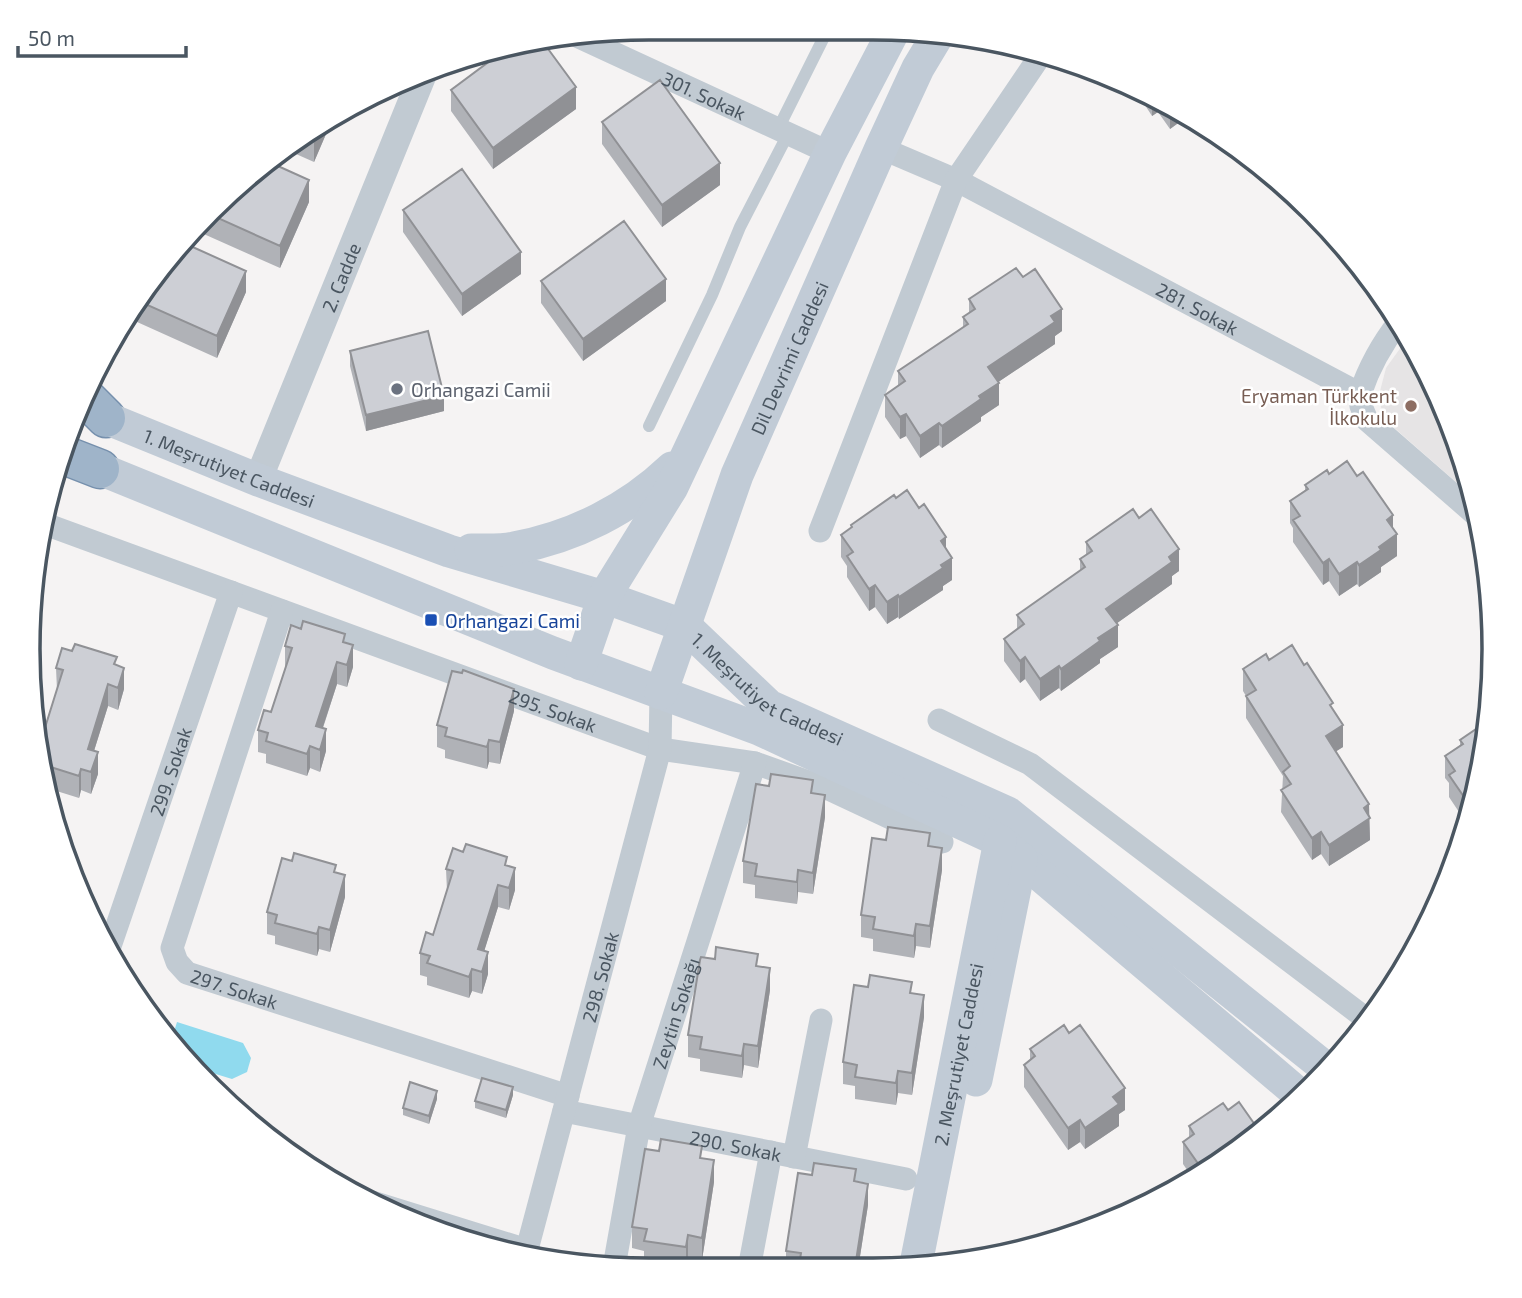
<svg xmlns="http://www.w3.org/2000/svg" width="1522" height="1298" font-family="'Exo 2',sans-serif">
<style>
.education{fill:#e6e4e5}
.water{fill:#90daee}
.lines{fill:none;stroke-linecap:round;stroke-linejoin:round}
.trunk-casing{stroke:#7690ad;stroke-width:41}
.service{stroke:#c1cad2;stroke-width:12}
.minor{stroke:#c1cad2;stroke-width:23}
.tertiary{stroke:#c1cad2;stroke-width:28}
.secondary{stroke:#c1cbd6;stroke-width:33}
.trunk{stroke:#9fb4c9;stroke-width:38}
.wall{fill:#b0b2b7}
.shaded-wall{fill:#909195}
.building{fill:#cdcfd5;stroke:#909195;stroke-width:2}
.worship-dot{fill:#6b7280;stroke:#fff;stroke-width:2.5}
.education-dot{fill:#8d6e63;stroke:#fff;stroke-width:2.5}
.transit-dot{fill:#1a4fb4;stroke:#fff;stroke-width:2.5}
.labels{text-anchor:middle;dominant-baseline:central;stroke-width:5;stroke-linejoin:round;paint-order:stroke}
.street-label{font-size:19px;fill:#4a5661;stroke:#fff}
.worship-label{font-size:19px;fill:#5b616d;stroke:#fff;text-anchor:start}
.education-label{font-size:19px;fill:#785e54;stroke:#fff;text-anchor:end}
.transit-label{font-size:19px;fill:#164399;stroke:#fff;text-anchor:start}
.rim{fill:none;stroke:#4a5661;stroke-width:3.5}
</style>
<rect width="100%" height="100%" fill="#f5f3f3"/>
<path class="education" d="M1409,336L1461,449L1472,496L1383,418L1379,395L1386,368Z"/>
<path class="water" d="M177,1022L243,1043L251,1058L247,1072L232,1079L193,1067L172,1038Z"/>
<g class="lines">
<g class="trunk-casing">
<path id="trunk" d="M84,396L106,418
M64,455L100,469"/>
</g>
<path class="service" d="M778,129L827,31
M649,426L712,295L740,227L788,134"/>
<g class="minor">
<path id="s1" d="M579,37L830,153"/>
<path id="s2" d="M881,148L956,180L1360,394L1361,406L1367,420L1476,515"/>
<path d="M1360,394C1369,367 1381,345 1399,322"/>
<path id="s3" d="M45,524L660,749L755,763L831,790L942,842"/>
<path d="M820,531L956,180L1038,59"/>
<path id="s4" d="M282,611L172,948L177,962L187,973L568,1096"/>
<path d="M939,720L1030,764L1369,1021"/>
<path id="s5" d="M108,952L231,592"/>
<path id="s6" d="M564,1111L906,1179"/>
<path d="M794,1157L821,1020"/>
<path d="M372,1202L527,1250"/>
<path id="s7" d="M525,1257L660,749L661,693"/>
<path id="s8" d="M614,1267L639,1126L755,763"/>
<path d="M749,1269L771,1152"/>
</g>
<path class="tertiary" id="s9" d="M258,480L423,74"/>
<g class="secondary">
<path id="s10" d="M106,418L258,480L449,551L604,597L685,626L769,706L1008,813L1327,1069"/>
<path d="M100,469L553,653L759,729L1000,841L1301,1096"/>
<path d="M471,550C485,550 501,551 514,548C574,537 629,509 672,468"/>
<path d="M581,664L604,597L672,487L830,153L893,32"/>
<path id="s11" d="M661,693L737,475L881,148L918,68L939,33"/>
<path d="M976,1080L1021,859"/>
<path id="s12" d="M915,1269L1000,841"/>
</g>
<use href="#trunk" class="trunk"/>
</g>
<path class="wall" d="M720,29H735L726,36Z
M1134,88L1148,92L1190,118L1182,124L1181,121L1170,129L1158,112L1152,116Z
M451,90L576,109L493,169L451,111Z
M332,120L314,162L287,150Z
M602,122L720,185L662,227L602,144Z
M240,182L309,202L280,268L197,231Z
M403,210L521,274L462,316L403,232Z
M186,244L246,292L217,358L126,317L133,304Z
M541,281L666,301L583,361L541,303Z
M969,299L1062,331L1055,336V344L998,382L999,405L981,417V421L942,448L939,445L920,458L906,436L900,439L885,417V395L898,386V371L963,328V317L969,313Z
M350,351L444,411L366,431L350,366Z
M1329,474L1393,529L1397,556L1381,567V572L1359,587L1357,584L1339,596L1329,581L1323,585L1293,542V528L1290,523V501L1305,490V485Z
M851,525L946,548L952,580L943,586V590L899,619L898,617L887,624L875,607L869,611L847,577V566L841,557V535L851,528Z
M1086,542L1179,571L1172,576V584L1117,623L1118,647L1100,659V663L1061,691L1059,688L1040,701L1025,679L1020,683L1004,661V639L1017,629V615L1080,571V559L1086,555Z
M345,643L353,667L347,687L337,684L323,728L326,751L320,772L310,768L307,776L266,763V754L258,752V730L271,712L285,668V646Z
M1269,660L1333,710L1343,747L1335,751L1369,816L1370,840L1329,866L1321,854L1312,860L1281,812L1283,776L1246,718V696L1243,691V669Z
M117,665L124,689L118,710L108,706L94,751L98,774L91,794L81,790L79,798L47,788L35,735L43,734L57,690L56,668Z
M514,711L500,764L489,762L487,769L445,758V750L437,747V725Z
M1484,729L1473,809L1467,824L1449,797V783L1445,778V756L1460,745V740Z
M813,793L825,817L813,894L798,892L797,904L755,898V885L743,883V861Z
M930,846L942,870L930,948L916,946L914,958L873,951V939L861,937V915Z
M507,866L515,890L509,910L498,907L484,951L488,974L482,994L472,991L469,998L427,985V977L420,975V953L433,935L447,891L446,869Z
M336,873L345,897L330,952L319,949L317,956L275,944V936L267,934V912Z
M758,966L770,990L758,1068L744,1065L742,1078L700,1071V1059L688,1057V1035Z
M912,994L924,1017L912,1095L898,1093L896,1105L855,1099V1086L843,1084V1062Z
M1030,1049L1125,1110L1119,1114V1126L1085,1149L1080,1142L1068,1150L1024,1087V1065L1030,1060Z
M513,1095L506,1118L475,1108V1101Z
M437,1099L429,1124L403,1115V1108Z
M1228,1110L1260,1132L1194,1180L1183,1164V1142L1189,1137V1126Z
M702,1158L714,1182L702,1260L688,1257L686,1269L644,1263V1251L632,1248V1227Z
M856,1182L868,1205L858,1269H786V1251Z"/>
<path class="shaded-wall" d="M726,29H735L726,36Z
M576,87V109L493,169V148Z
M1152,95L1158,98V112L1152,116Z
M1171,106L1181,113V121L1170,129V107Z
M1182,114L1190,118L1182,124Z
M332,120L314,162V140L319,129Z
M720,163V185L662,227V205Z
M309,180V202L280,268V246Z
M521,252V274L462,316V294Z
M246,271V292L217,358V336Z
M666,279V301L583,361V339Z
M1062,309V331L1055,336V344L988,389V367L1051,316Z
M999,383V405L981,417V421L942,448V426L979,396Z
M444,396V411L366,431V415Z
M906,414V436L900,439V417Z
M939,423V445L920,458V436Z
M1393,515V537L1397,534V556L1381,567V572L1359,587V565L1379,547L1387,520Z
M946,537V559L941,541Z
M38,549V562L33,578V568Z
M1179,549V571L1172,576V584L1106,631V609Z
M952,558V580L943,586V590L899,619V597Z
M1329,559V581L1323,585V563Z
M1357,562V584L1339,596V574Z
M875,585V607L869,611V589Z
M898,595V617L887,624V602Z
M1118,625V647L1100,659V663L1061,691V669L1098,638Z
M353,645V667L347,687V665Z
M1025,657V679L1020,683V661Z
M337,662V684L316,748V726Z
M1059,666V688L1040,701V679Z
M124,668V689L118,710V688Z
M108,684V706L88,770V749Z
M514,689V711L500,764V742Z
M1343,725V747L1326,758V736Z
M326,729V751L320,772V750Z
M489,740V762L487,769V747Z
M310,746V768L307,776V754Z
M98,752V774L91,794V772Z
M81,769V790L79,798V776Z
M825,795V817L813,894V873Z
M1369,804L1370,840L1329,866V845L1364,808Z
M1321,832V854L1312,860V838Z
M942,848V870L930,948V926Z
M515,868V890L509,910V888Z
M798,870V892L797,904V882Z
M345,875V897L330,952V930Z
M498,885V907L478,971V949Z
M916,924V946L914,958V936Z
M319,927V949L317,956V934Z
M488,952V974L482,994V972Z
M770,968V990L758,1068V1046Z
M472,969V991L469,998V977Z
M924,995V1017L912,1095V1073Z
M744,1044V1065L742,1078V1056Z
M898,1071V1093L896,1105V1083Z
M513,1087V1095L506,1118V1110Z
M1125,1088V1110L1119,1114V1126L1085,1149V1128L1113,1097Z
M437,1091V1099L429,1124V1116Z
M1080,1120V1142L1068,1150V1128Z
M714,1160V1182L702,1260V1238Z
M868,1184V1205L858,1269H856V1261Z
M688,1235V1257L686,1269V1247Z"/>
<path class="building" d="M543,42L576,87L493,148L451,90L510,46Z
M660,80L720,163L662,205L602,122Z
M319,129L314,140L307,137Z
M269,162L309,180L280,246L211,215L240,182Z
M462,169L521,252L462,294L403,210Z
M624,221L666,279L583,339L541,281Z
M186,244L246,271L217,336L136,300Z
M1016,268L1023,277L1035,269L1062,309L1051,316L1055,322L988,367L999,383L979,396L981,399L942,426L939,423L920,436L906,414L900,417L885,395L905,381L898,371L968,324L963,317L975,309L969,299Z
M428,331L444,396L366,415L350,351Z
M1347,461L1357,476L1363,472L1393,515L1387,520L1397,534L1379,547L1381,550L1359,565L1357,562L1339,574L1329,559L1323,563L1293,520L1300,516L1290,501L1308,489L1305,485L1327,470L1329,474Z
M907,490L919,508L924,504L946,537L941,541L952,558L941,565L943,568L899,597L898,595L887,602L875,585L869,589L847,556L853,552L841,535L852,527L851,525L894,495L896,498Z
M1133,509L1139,518L1151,509L1179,549L1169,557L1172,562L1106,609L1118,625L1098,638L1100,641L1061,669L1059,666L1040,679L1025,657L1020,661L1004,639L1024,624L1017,615L1085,567L1080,559L1092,551L1086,542Z
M303,621L345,634L343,642L353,645L347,665L337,662L316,726L326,729L320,750L310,746L307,754L266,741L268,733L258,730L264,710L271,712L292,648L285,646L291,625L301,629Z
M75,644L117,657L114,664L124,668L118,688L108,684L88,749L98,752L91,772L81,769L79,776L41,764L35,735L36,732L43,734L63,670L56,668L62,648L72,651Z
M1292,645L1304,665L1307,663L1333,703L1330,705L1343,725L1326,736L1369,804L1364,808L1370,818L1329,845L1321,832L1312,838L1281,790L1291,784L1283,772L1290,766L1246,696L1256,690L1243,669L1266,654L1269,660Z
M463,670L514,689L500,742L489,740L487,747L445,736L447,728L437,725L452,671L462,673Z
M1482,725L1484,729L1486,727L1473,810L1449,775L1455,771L1445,756L1463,744L1460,740Z
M771,774L813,780L811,793L825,795L813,873L798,870L797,882L755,876L757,864L743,861L756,784L769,786Z
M888,827L930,833L928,846L942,848L930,926L916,924L914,936L873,929L875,917L861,915L872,838L886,840Z
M466,844L507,857L505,865L515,868L509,888L498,885L478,949L488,952L482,972L472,969L469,977L427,963L430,956L420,953L426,932L433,935L453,871L446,869L453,848L463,852Z
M294,853L336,865L334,872L345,875L330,930L319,927L317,934L275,923L277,915L267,912L282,858L292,861Z
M716,947L758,954L756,966L770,968L758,1046L744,1044L742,1056L700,1049L702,1037L688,1035L700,960L701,957L715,959Z
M870,975L912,982L910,993L924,995L912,1073L898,1071L896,1083L855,1077L857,1065L843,1062L854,985L868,987Z
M1064,1025L1069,1033L1080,1025L1125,1088L1113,1097L1119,1104L1085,1128L1080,1120L1068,1128L1024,1065L1035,1056L1030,1049Z
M482,1078L513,1087L506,1110L475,1101Z
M410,1082L437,1091L429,1116L403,1108Z
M1239,1102L1260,1132L1204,1172L1183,1142L1194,1134L1189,1126L1223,1103L1228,1110Z
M661,1139L702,1146L700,1158L714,1160L702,1238L688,1235L686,1247L644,1241L647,1229L632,1227L645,1149L659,1151Z
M814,1163L856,1169L854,1181L868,1184L856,1261L842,1259L840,1269H826L799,1265L801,1253L786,1251L798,1173L812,1175Z
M1017,1243L1020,1247L1008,1250Z"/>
<circle class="worship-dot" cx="397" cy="389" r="7"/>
<circle class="education-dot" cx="1411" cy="406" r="7"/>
<rect class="transit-dot" x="424" y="613" width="14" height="14" rx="3.5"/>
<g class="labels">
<g class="street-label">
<text stroke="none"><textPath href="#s1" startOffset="138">301. Sokak</textPath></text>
<text stroke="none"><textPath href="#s9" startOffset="219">2. Cadde</textPath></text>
<text stroke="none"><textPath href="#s2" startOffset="355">281. Sokak</textPath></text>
<text stroke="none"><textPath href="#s11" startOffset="359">Dil Devrimi Caddesi</textPath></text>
<text stroke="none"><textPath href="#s10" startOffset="133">1. Meşrutiyet Caddesi</textPath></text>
<text stroke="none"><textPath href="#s10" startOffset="721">1. Meşrutiyet Caddesi</textPath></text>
<text stroke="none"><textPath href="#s3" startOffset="541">295. Sokak</textPath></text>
<text stroke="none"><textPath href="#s5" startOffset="191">299. Sokak</textPath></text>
<text stroke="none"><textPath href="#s7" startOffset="290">298. Sokak</textPath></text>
<text stroke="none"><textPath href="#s4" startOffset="434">297. Sokak</textPath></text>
<text stroke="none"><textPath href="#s8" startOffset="262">Zeytin Sokağı</textPath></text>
<text stroke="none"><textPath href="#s12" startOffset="219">2. Meşrutiyet Caddesi</textPath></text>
<text stroke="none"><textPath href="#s6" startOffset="175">290. Sokak</textPath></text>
</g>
<g class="worship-label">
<text x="411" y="389">Orhangazi Camii</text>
</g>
<g class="education-label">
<text x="1397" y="395">Eryaman Türkkent<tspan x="1397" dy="22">İlkokulu</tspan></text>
</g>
<g class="transit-label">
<text x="445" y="620">Orhangazi Cami</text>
</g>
</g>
<path d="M0 0H1522V1298H0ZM649 40H873A609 609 0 0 1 1482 649V649A609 609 0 0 1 873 1258H649A609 609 0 0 1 40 649V649A609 609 0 0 1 649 40Z" fill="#fff" fill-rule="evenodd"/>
<path class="rim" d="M649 40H873A609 609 0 0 1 1482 649V649A609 609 0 0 1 873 1258H649A609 609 0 0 1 40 649V649A609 609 0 0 1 649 40Z"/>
<path d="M18 46v10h168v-10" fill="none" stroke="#4a5661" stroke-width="3.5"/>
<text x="28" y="46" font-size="21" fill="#4a5661" stroke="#ffffff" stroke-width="5" paint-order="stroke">50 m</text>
</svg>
